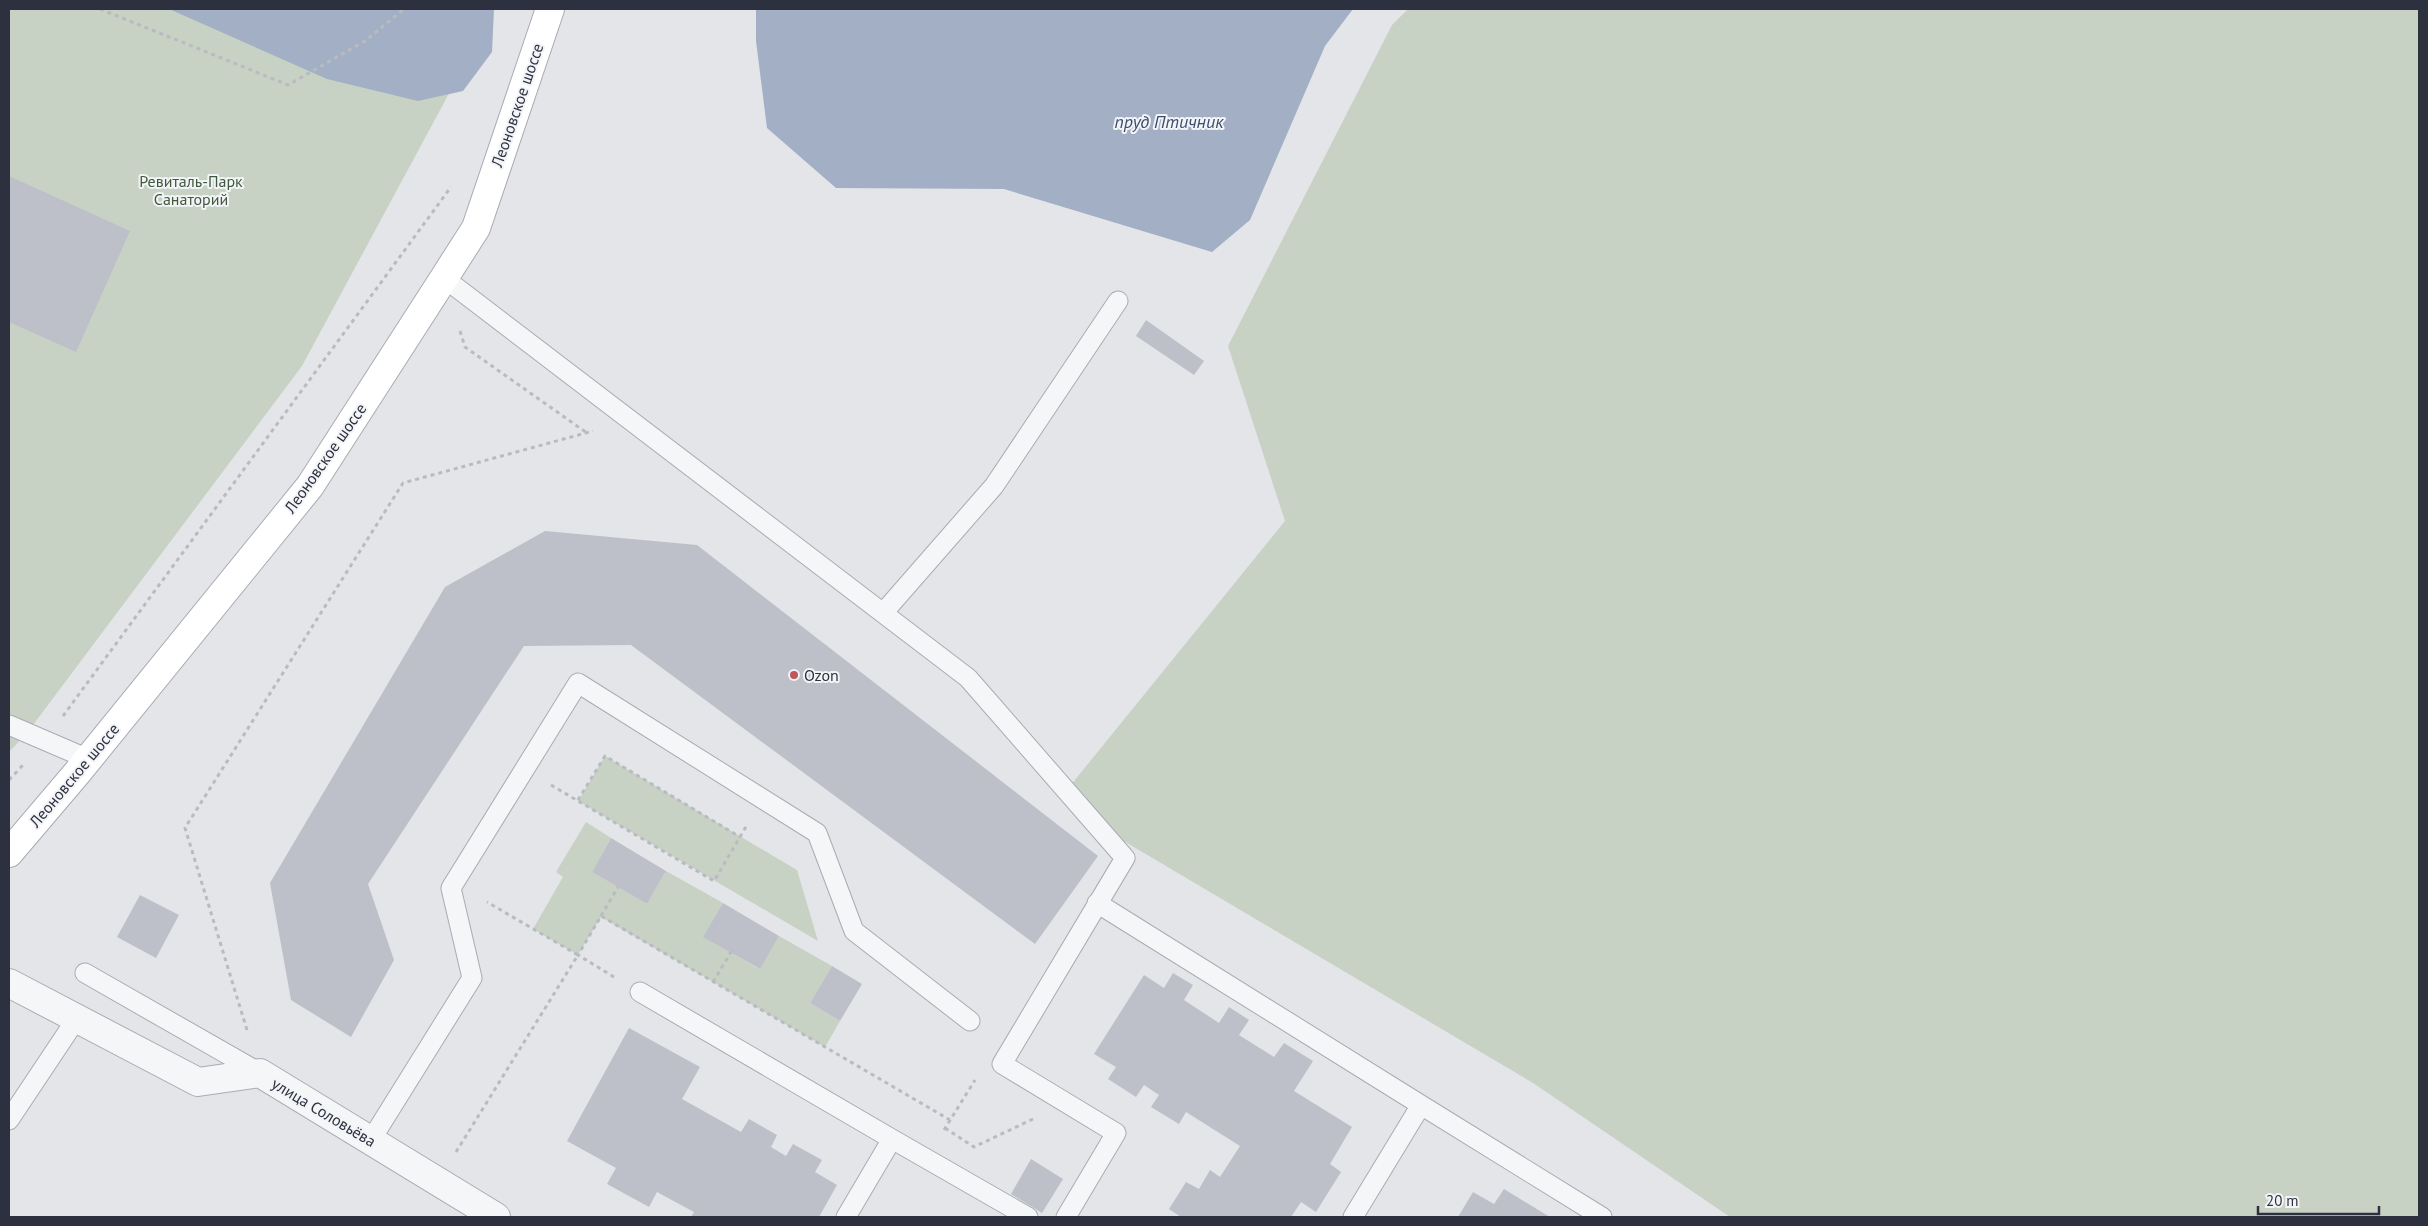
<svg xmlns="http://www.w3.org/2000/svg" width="2428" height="1226" font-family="'PT Sans',sans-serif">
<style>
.green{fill:#c7d2c5}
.water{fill:#a2afc5}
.building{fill:#bdc0c8}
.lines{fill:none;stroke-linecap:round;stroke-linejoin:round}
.service-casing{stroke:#a9abb3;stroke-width:21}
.minor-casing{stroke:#a9abb3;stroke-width:30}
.secondary-casing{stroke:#a9abb3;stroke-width:30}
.path{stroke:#b9bbc0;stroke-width:3;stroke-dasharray:4 4;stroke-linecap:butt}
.service{stroke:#f5f6f8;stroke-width:19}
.minor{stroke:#f5f6f8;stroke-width:28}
.secondary{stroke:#fff;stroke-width:28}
.poi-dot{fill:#bf575c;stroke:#f2f4f7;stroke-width:2}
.labels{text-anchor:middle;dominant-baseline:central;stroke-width:4;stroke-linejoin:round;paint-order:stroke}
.street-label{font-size:16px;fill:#2d313f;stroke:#f2f4f7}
.park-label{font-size:16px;fill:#3e593b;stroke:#f2f4f7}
.poi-label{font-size:16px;fill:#2d313f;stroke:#f2f4f7;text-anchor:start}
.water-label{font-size:18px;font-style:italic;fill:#3b4d6f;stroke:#f2f4f7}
</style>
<rect width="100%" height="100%" fill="#e3e5e9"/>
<path class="green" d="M9,9H486L480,36L302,366L27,733L9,752Z
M1408,9H2419V1217H1730L1533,1083L1095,824L1066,791L1285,521L1228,346L1392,25Z
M605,756L797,870L818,941L578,801Z
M586,822L611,838L592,872L647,904L666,871L723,903L704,937L759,969L779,936L832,966L810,1003L840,1021L825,1047L601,917L578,955L533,929L563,877L556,872Z"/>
<path class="water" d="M169,9H494L492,52L463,91L418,101L327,79Z
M756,9H1353L1325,46L1250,220L1212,252L1004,189L836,188L767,128L756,41Z"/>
<path class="building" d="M9,176L130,231L76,352L9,322Z
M1146,320L1204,361L1194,375L1136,336Z
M545,531L697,545L1098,856L1035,944L631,645L524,646L368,884L394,960L351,1037L291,1000L270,883L445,587Z
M611,838L666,871L647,904L592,872Z
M140,895L179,915L156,958L117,937Z
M723,903L779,936L760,969L703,937Z
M832,966L862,984L840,1021L810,1003Z
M1173,973L1193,985L1184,1000L1219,1023L1229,1007L1249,1020L1239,1035L1274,1057L1284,1043L1313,1061L1294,1091L1352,1127L1330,1164L1341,1172L1316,1212L1301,1202L1291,1217H1181L1169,1209L1186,1182L1199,1189L1210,1170L1220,1177L1240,1146L1186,1112L1179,1124L1151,1107L1159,1095L1144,1085L1136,1097L1108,1079L1116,1067L1094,1054L1144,975L1164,988Z
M629,1028L700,1067L682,1099L741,1132L749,1119L777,1135L771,1147L786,1156L793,1144L822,1160L815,1172L837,1185L819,1217H691L694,1212L657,1192L649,1207L607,1184L616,1168L567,1141Z
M1031,1159L1063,1179L1042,1213L1011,1194Z
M1504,1189L1550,1217H1458L1473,1192L1494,1204Z"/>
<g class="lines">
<g class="service-casing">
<path id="service" d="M444,278L968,678L1125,858L1002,1064L1116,1133L1066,1217
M883,613L994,486L1118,301
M9,725L88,759
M1097,903L1421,1105L1353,1217
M85,973L260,1073
M640,992L892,1139
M1421,1105L1602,1217
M9,1120L77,1018
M371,1140L472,978L451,888L578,683L817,833L854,931L970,1021
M846,1217L892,1139L1028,1217"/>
</g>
<g class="minor-casing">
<path id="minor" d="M9,983L198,1082L260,1073L496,1217"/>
</g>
<g class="secondary-casing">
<path id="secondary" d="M9,853L77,773L310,486L444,278L476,228L550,9"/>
</g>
<path class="path" d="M100,9L288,85L365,41L404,9
M460,331L465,347L587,433
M63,716L451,187
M9,780L23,765
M551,785L714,881L747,825
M578,800L605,756L740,837
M601,916L618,887
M614,977L578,955L601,916L950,1120
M713,982L731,952
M247,1030L185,828L403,483L593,431
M945,1128L974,1147L1033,1119
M944,1130L975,1080
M456,1152L578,955L487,902"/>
<use href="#service" class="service"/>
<use href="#minor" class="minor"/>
<use href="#secondary" class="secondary"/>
</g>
<circle class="poi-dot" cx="794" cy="675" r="5"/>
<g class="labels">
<g class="street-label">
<text transform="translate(517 105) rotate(-71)">Леоновское шоссе</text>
<text transform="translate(325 458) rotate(-55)">Леоновское шоссе</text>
<text transform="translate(74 775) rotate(-50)">Леоновское шоссе</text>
<text transform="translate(324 1112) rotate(31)">улица Соловьёва</text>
</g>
<g class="park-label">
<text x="191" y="181">Ревиталь-Парк<tspan x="191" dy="18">Санаторий</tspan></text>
</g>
<g class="poi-label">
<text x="804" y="675">Ozon</text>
</g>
<g class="water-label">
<text x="1169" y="121">пруд Птичник</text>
</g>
</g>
<rect width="2428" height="1226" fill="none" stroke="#2d313f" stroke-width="20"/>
<path d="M2258 1206v8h121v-8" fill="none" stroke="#2d313f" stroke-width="2.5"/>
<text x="2266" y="1206" font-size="15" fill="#2d313f" stroke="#f2f4f7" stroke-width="4" paint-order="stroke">20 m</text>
</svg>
